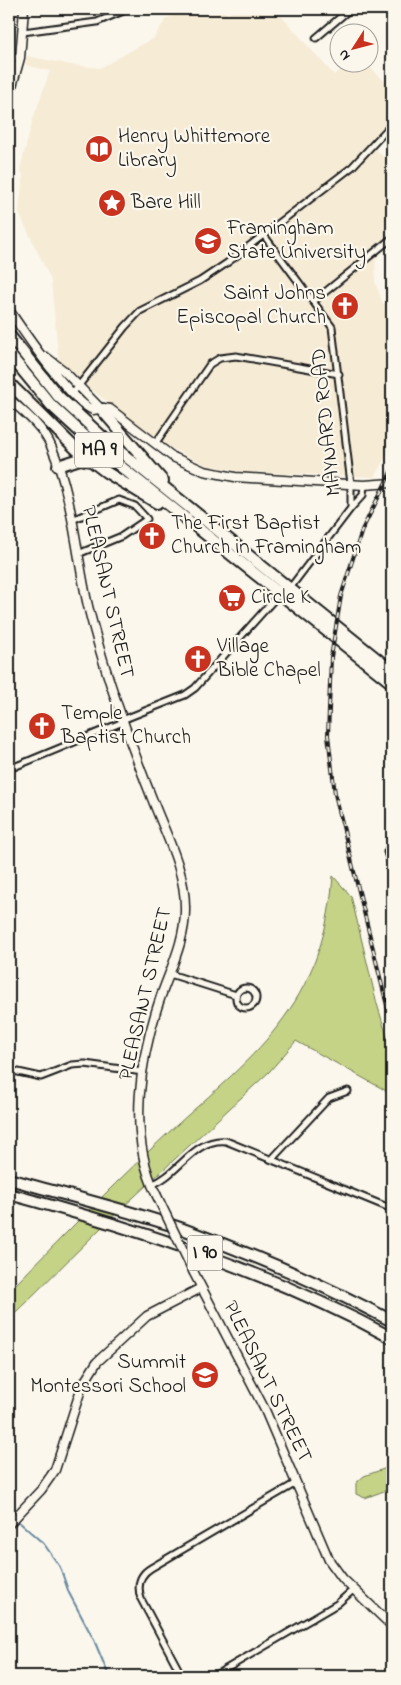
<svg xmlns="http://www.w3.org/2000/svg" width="401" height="1685" font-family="'Indie Flower',sans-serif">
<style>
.built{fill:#f6ebd5}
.green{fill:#c5d387;stroke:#707852}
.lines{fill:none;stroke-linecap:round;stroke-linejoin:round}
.stream{stroke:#698aa2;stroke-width:2}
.street-casing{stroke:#1c1c1c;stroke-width:9}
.secondary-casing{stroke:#1c1c1c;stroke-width:11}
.highway-casing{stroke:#1c1c1c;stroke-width:14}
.street{stroke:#fbf7ec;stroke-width:5}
.secondary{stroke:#fbf7ec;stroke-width:8}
.highway{stroke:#fbf7ec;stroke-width:10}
.rail-casing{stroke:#1c1c1c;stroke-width:4}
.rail{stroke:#fbf7ec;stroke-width:2;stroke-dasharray:5.5;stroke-linecap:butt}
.secondary-bridge-casing{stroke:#1c1c1c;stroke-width:11;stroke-linecap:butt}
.secondary-bridge{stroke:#fbf7ec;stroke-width:8}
.labels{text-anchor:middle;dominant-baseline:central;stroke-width:4.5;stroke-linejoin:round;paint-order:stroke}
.shield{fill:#fbf7ec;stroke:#5f5e5a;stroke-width:1}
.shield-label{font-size:20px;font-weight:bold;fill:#1c1c1c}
.poi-label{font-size:21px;fill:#1c1c1c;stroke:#fbf7ec;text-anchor:start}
.street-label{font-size:21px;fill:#1c1c1c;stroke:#fbf7ec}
</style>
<rect width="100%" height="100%" fill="#fbf7ec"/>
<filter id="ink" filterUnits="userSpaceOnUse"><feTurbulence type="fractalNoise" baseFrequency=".02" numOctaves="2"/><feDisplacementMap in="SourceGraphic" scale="10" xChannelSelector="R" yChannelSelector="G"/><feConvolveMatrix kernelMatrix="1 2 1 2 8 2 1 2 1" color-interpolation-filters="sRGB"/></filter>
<g filter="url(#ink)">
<path class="built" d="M188,9H223L228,15L235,9H275L334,75L349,63H366L392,89V117L369,142L392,166V234L376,249L375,282L383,304L392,305V446L374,477L246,472L206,465L167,446L93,391L59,362L51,280L19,213L23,175L20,169L33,119L50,71L26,65L27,56L71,65L100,68L154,38L166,19Z"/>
<path class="green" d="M333,876L351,896L377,1004L392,1053V1094L296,1041L269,1072L108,1221L9,1319V1281L16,1284C60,1239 104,1194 150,1150C243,1061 322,1018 333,876Z
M392,1466V1488L365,1498L356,1494V1483L364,1476Z"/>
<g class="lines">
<path class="stream" d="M9,1513L11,1515
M19,1522L44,1544L60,1567L69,1593L94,1640L109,1676"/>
<g class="street-casing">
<path id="street" d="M23,32L97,22L128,9
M316,38L350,9
M9,56L20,58
M263,234L332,327L351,484V508
M314,301L392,238
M73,393L125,327L140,311L200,281L227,263L352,167L392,124
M155,444L210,364L220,358L236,356L339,374
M72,520L119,500L135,506L147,519L122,536L78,554
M392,541V551
M290,588L351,508L363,495L364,485
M122,720L185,695L195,688L279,594
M9,769L123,722
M392,842L387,852L392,868
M170,974L236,995
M236 998a10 10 0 1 1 20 0a10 10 0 1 1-20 0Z
M9,1070L41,1077L72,1065L85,1064L143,1072
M272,1159L329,1098L348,1091
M151,1185C179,1175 193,1138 226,1141L392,1209
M182,1676L141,1599C137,1586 139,1575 151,1568L296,1483
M214,1676L337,1604L353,1590"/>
</g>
<g class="secondary-casing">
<path id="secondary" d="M9,97L20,58L24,9
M9,310C24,332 70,401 93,410L104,408L110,409L173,457L204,471L235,477L315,482L364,485L392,483
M46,357L63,370L101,409
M9,399C24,412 43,427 51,446C73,496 76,553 88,606C105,675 129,741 155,806C168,839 185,872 185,907C186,938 171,968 161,996C140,1057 127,1134 156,1194
M194,1273L265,1410L329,1560L343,1579L392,1626
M9,1524L41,1490L55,1470L82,1386L97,1362L147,1316L201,1288"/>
</g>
<g class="highway-casing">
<path id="highway" d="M9,335L58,396L108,442L392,671
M9,354L51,405L100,450L392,683
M9,383L77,450L106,472L157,503
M101,409L163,481
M58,466L80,459L90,461
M9,1179C66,1195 124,1209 180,1228C253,1254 324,1285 392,1321
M9,1194C142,1230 270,1272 392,1338"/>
</g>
<use href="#street" class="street"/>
<use href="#secondary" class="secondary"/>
<use href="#highway" class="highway"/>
<g class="rail-casing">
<path id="rail" d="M392,470L362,530L341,596L331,657L328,735L335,794L392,1026"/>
</g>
<use href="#rail" class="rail"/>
<g class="secondary-bridge-casing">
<path id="secondary-bridge" d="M156,1194L194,1273"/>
</g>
<use href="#secondary-bridge" class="secondary-bridge"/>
</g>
</g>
<defs>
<g id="library-disc" transform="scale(1.4375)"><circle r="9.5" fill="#c8321e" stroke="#fbf7ec"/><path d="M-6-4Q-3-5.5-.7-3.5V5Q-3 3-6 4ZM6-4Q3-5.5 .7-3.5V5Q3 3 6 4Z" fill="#fff"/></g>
<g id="sight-disc" transform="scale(1.4375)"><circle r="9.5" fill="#c8321e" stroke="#fbf7ec"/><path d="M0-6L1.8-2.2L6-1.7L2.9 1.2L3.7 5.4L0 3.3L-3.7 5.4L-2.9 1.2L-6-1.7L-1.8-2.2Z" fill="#fff"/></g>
<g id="university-disc" transform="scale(1.4375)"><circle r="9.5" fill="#c8321e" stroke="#fbf7ec"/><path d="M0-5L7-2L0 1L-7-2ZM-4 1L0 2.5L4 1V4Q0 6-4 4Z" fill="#fff"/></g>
<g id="church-disc" transform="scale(1.4375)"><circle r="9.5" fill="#c8321e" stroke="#fbf7ec"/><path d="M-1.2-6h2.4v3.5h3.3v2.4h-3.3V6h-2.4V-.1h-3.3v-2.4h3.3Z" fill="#fff"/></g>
<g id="supermarket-disc" transform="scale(1.4375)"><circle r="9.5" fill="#c8321e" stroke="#fbf7ec"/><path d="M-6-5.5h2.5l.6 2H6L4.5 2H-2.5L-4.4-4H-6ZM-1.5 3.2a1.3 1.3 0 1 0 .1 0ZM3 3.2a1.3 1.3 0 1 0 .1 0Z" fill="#fff"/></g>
<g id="school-disc" transform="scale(1.4375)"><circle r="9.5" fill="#c8321e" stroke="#fbf7ec"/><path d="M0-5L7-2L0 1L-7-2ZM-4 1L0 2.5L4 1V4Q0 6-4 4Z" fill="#fff"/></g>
</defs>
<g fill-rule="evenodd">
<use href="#library-disc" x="99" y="149"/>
<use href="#sight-disc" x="112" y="203"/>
<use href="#university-disc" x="208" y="241"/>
<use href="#church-disc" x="345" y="306"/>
<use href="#church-disc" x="152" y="536"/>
<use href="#supermarket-disc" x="232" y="598"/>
<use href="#church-disc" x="198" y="659"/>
<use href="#church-disc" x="42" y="726"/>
<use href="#school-disc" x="205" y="1375"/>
</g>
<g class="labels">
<g class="shield">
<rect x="75" y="432.5" width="48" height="35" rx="4"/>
<rect x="187.5" y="1235.5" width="35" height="35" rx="4"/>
</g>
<g class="shield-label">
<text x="99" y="450">MA 9</text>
<text x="205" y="1253">I 90</text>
</g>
<g class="poi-label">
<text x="118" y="137">Henry Whittemore<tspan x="118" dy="24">Library</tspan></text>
<text x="131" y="203">Bare Hill</text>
<text x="227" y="229">Framingham<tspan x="227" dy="24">State University</tspan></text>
<text x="326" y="294" text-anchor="end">Saint Johns<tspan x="326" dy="24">Episcopal Church</tspan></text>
<text x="171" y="524">The First Baptist<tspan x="171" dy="24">Church in Framingham</tspan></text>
<text x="251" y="598">Circle K</text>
<text x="217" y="647">Village<tspan x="217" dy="24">Bible Chapel</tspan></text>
<text x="61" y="714">Temple<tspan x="61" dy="24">Baptist Church</tspan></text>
<text x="186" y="1363" text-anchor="end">Summit<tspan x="186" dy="24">Montessori School</tspan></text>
</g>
<g class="street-label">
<text transform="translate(327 422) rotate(-96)">MAYNARD ROAD</text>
<text transform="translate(107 592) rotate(77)">PLEASANT STREET</text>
<text transform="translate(146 994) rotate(-77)">PLEASANT STREET</text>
<text transform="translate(267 1382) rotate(64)">PLEASANT STREET</text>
</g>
</g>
<rect width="401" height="1685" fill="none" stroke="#fbf7ec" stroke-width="30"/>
<rect x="15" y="15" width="371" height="1655" fill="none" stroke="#1c1c1c" stroke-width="2" filter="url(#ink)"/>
<g transform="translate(354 48) rotate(234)"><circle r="24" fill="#fbf7ec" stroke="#a29f99"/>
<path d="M0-4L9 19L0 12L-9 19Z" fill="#c8321e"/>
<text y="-8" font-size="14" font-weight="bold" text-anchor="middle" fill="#1c1c1c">N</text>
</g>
</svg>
